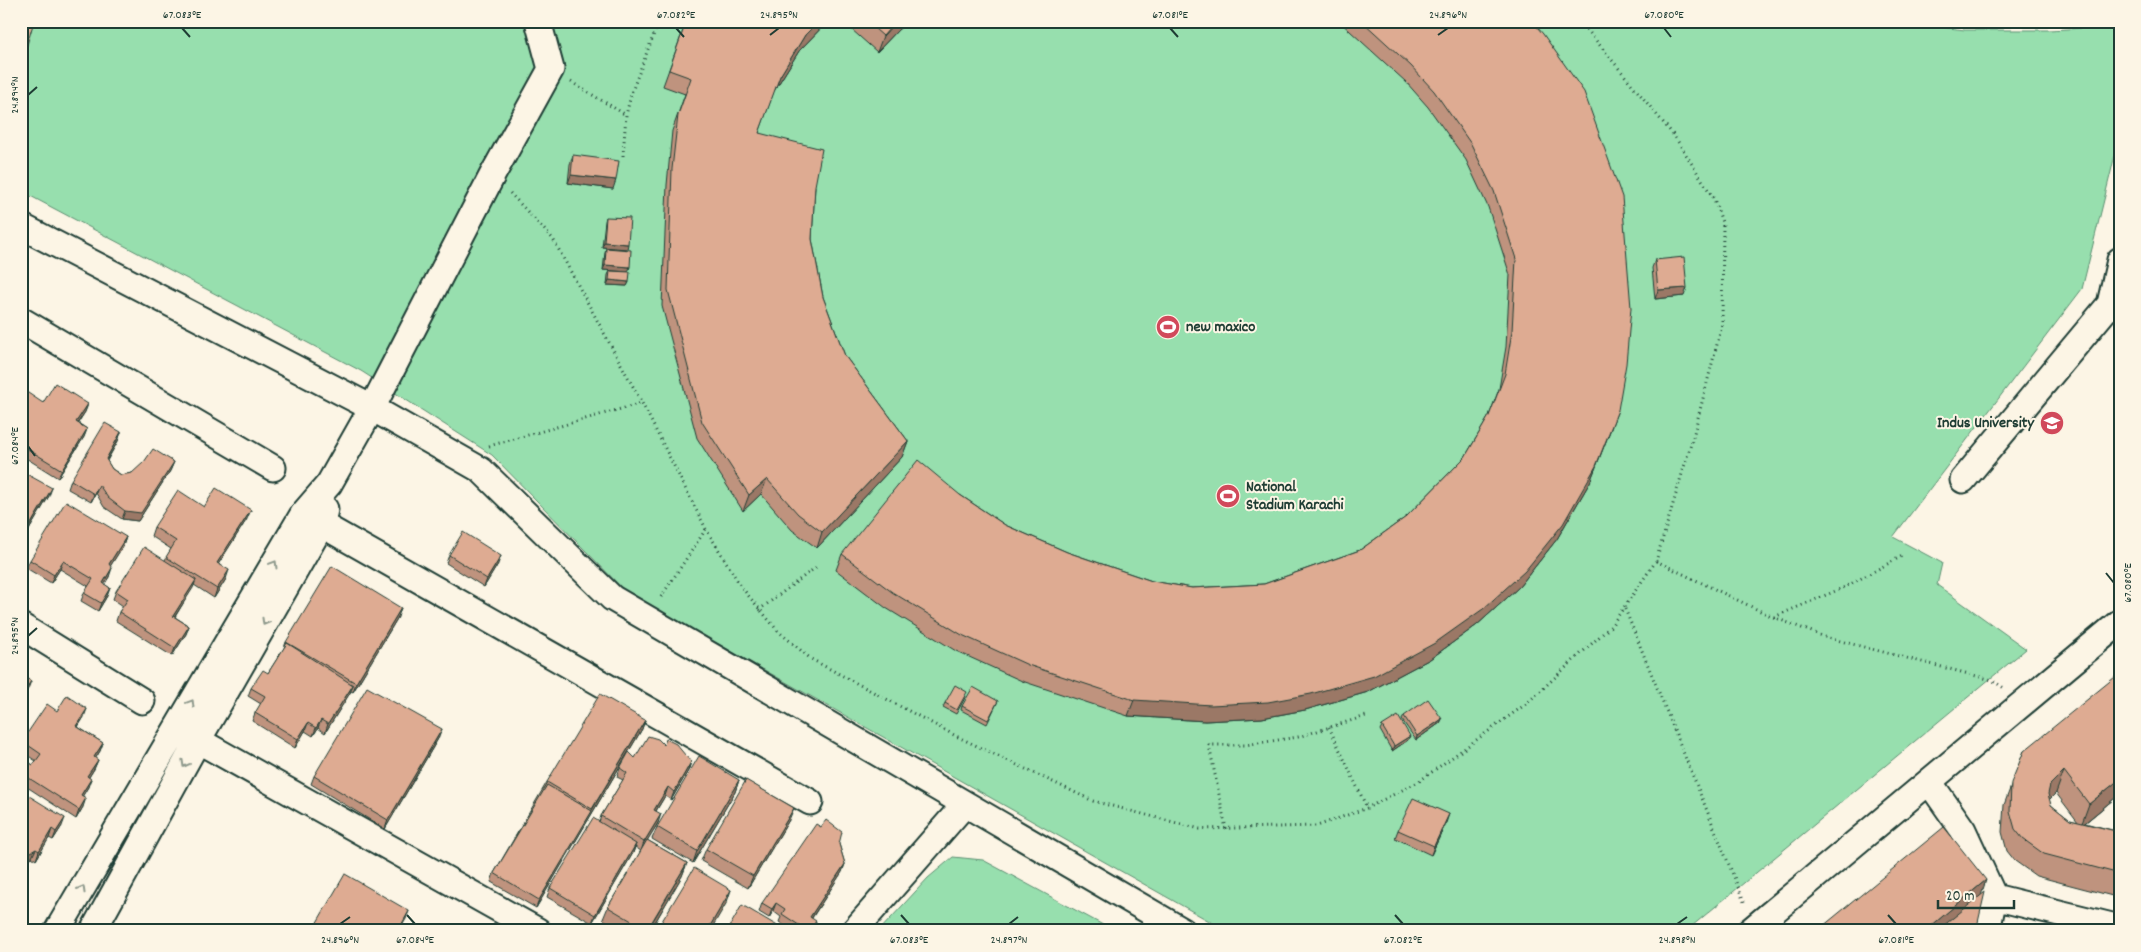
<svg xmlns="http://www.w3.org/2000/svg" width="2141" height="952" font-family="Dekko,sans-serif">
<style>
.green{fill:#97dfae;stroke:#5b8e71}
.lines{fill:none;stroke-linecap:round;stroke-linejoin:round}
.minor-casing{stroke:#1f3d34;stroke-width:29}
.path{stroke:#1f3d34;stroke-width:3;stroke-dasharray:1 4;stroke-linecap:butt}
.minor{stroke:#fcf5e5;stroke-width:25}
.wall{fill:#bf937e;stroke:#1f3d34;fill-rule:evenodd}
.shaded-wall{fill:#9b7866;stroke:#1f3d34}
.building{fill:#deab92;stroke:#1f3d34}
.oneway{stroke:#8e998c}
.ticks{fill:none;stroke:#1f3d34;stroke-width:2}
.labels{text-anchor:middle;dominant-baseline:central;stroke-width:4;stroke-linejoin:round;paint-order:stroke}
.poi-label{font-size:16px;font-weight:bold;fill:#1f3d34;stroke:#fcf5e5;text-anchor:start}
.neatline{fill:none;stroke:#1f3d34;stroke-width:2}
.ticks-label{font-size:12px;text-anchor:middle;fill:#1f3d34}
</style>
<rect width="100%" height="100%" fill="#fcf5e5"/>
<filter id="ink" filterUnits="userSpaceOnUse"><feTurbulence type="fractalNoise" baseFrequency=".02" numOctaves="2"/><feDisplacementMap in="SourceGraphic" scale="10" xChannelSelector="R" yChannelSelector="G"/><feConvolveMatrix kernelMatrix="1 2 1 2 8 2 1 2 1" color-interpolation-filters="sRGB"/></filter>
<g filter="url(#ink)">
<path class="green" d="M21,21H1891L1965,30H2049L2120,26V135L2082,289L1893,537L1942,563L1937,585L2026,649L1686,931H1227L626,592L492,455L361,371L21,191Z
M953,857L983,860L1114,931H879L928,878Z"/>
<g class="lines">
<g class="minor-casing">
<path id="minor" d="M21,226L372,408L481,470L612,598L1183,931
M21,320L273,468
M1963,480L2110,304L2120,260
M303,514L810,802
M21,626L142,701
M183,732L538,931
M1930,783L1963,830L1994,897L1987,931
M1994,897L2120,928
M57,931L303,514L329,484L372,408L493,174L551,69L538,21
M93,931L197,742L322,524L325,509
M854,931L965,804
M1750,931L2120,622"/>
</g>
<path class="path" d="M571,82L626,115
M623,156L626,115L632,91L659,21
M510,193L553,239L642,403L706,529L742,588L778,631L811,659L956,736L1093,801L1200,829L1317,826L1367,808L1418,782L1526,704L1611,626L1656,561L1693,437L1722,325L1723,225L1714,199L1675,137L1580,21
M489,446L642,403
M1656,561L1773,617L1825,637L1992,680L2004,688
M661,597L706,529
M1625,609L1745,904
M759,610L819,565
M1774,617L1845,587L1904,555
M1329,727L1367,808
M1226,829L1209,745H1245L1298,737L1366,716"/>
<use href="#minor" class="minor"/>
</g>
<path class="wall" d="M687,21H828L799,51L774,91L759,133L815,186L812,239L823,297L845,356L908,441L902,457L817,548L792,530L761,494L743,511L697,438L662,306L667,185L672,131L685,94L663,86L685,25Z
M842,21H908L898,30L877,52Z
M1339,21H1532L1612,426L1590,482L1557,539L1519,587L1477,625L1430,659L1368,692L1305,710L1262,718L1205,721L1128,716L1022,681L956,651L886,608L836,570L842,554L960,495L1005,525L1067,552L1152,581L1192,588L1264,584L1360,550L1406,517L1465,457L1489,416L1499,389L1506,347L1510,275L1488,207L1466,160L1428,107L1406,82Z
M573,155L613,189L568,183L570,164Z
M606,217L627,249L602,247L605,221Z
M606,248L628,272L603,270L605,252Z
M1655,260L1684,296L1655,299L1652,268Z
M610,271L629,282L627,286L607,285L608,275Z
M21,397L43,403L88,404L85,412L78,423L87,429L84,437L58,478L21,455Z
M121,432L118,441L107,461L112,469L121,475L132,473L174,462L170,471L138,521L122,519L104,507L96,493L91,502L68,489L71,480Z
M21,471L49,496L22,542H21Z
M204,507L247,519L218,564L226,579L214,598L194,585L175,617L189,626L186,634L172,656L116,621L119,612L123,606L113,599L116,591L165,560L171,549L151,536L154,527Z
M126,537L123,546L110,566L109,577L104,584L110,588L107,596L98,611L81,601L84,593L88,586L60,569L51,583L26,568L30,560Z
M449,555L498,564L484,587L446,563Z
M398,617L353,692L351,691L325,733L318,728L313,736L305,731L295,748L252,721L255,713L261,704L248,696L251,688L268,673L284,648L286,642Z
M966,696L956,714L943,707L945,703Z
M998,701L987,724L961,710L962,706Z
M57,711L84,717L78,727L103,743L100,751L95,759L98,760L94,769L89,777L88,787L82,796L83,807L76,819L21,783V757L33,765L36,761L21,751L22,741Z
M1404,716L1442,719L1440,723L1416,740L1402,720Z
M645,720L642,729L536,908L491,882L494,873L547,782Z
M1382,726L1408,740L1392,751L1380,730Z
M439,737L385,829L311,784L314,776Z
M664,745L691,762L688,771L671,800L665,796L656,811L658,823L647,840L687,863L682,876L650,931H622L603,919L608,907L641,851L635,847L633,853L592,923L547,897L550,888L599,822L601,816L623,780L617,777L620,768L635,758Z
M2024,751L2120,794L2085,823L2120,832V898L2036,876L2015,861L2007,851L2002,832L2004,805ZM2056,793L2078,822L2070,820L2051,805L2049,800Z
M739,780L735,792L693,863L652,839L657,827Z
M21,791L62,826L53,840L49,838L36,860L32,857L21,864Z
M789,820L748,888L701,861L706,849Z
M1446,823L1431,855L1395,838L1398,830Z
M839,844L845,864L842,872L812,918L813,930L812,931H792L779,922L781,917L773,911L769,918L759,912L762,903Z"/>
<path class="shaded-wall" d="M819,21H828L799,51L774,91L780,76L805,35Z
M896,21H908L898,30L877,52L883,36Z
M571,175L616,180L613,189L568,183Z
M604,242L628,244L627,249L602,247Z
M605,265L630,267L628,272L603,270Z
M609,280L629,282L627,286L607,285Z
M1687,288L1684,296L1655,299L1658,290Z
M88,404L85,412L73,430L76,422Z
M1618,410L1590,482L1557,539L1519,587L1477,625L1430,659L1368,692L1305,710L1262,718L1205,721L1128,716L1134,700Z
M87,429L84,437L58,478L62,470Z
M121,432L118,441L102,468L106,459Z
M908,441L902,457L817,548L822,532Z
M174,462L170,471L138,521L122,519L125,511Z
M767,479L761,494L743,511L749,495Z
M99,485L96,493L91,502L94,494Z
M52,488L49,496L22,542L25,534Z
M251,510L247,519L214,571L217,563Z
M126,537L123,546L106,573L109,564Z
M501,556L498,564L484,587L487,579Z
M63,561L60,569L51,583L54,575Z
M112,568L109,577L100,592L103,583Z
M229,570L226,579L214,598L217,589Z
M196,580L193,588L170,624L173,616Z
M110,588L107,596L98,611L101,603Z
M401,608L398,617L353,692L356,683Z
M189,626L186,634L172,656L175,648Z
M31,681L28,689L21,699V696Z
M353,685L350,693L325,733L328,724Z
M87,709L84,717L73,734L76,726Z
M1442,719L1440,723L1416,740L1417,736Z
M321,720L318,728L313,736L316,728Z
M645,720L642,729L536,908L539,900Z
M308,723L305,731L295,748L298,739Z
M442,729L439,737L385,829L388,820Z
M1410,736L1408,740L1392,751L1394,746Z
M103,743L100,751L91,766L94,757Z
M98,760L94,769L84,785L87,776Z
M691,762L688,771L671,800L674,792Z
M2064,771L2056,793L2042,807L2050,785Z
M91,779L88,787L78,804L81,795Z
M2120,779V794L2081,826L2089,804Z
M739,780L735,792L693,863L697,851Z
M668,787L665,796L651,819L654,810Z
M86,798L83,807L76,819L79,810Z
M794,808L789,820L748,888L753,876Z
M661,814L658,823L641,851L644,842Z
M1449,814L1446,823L1431,855L1434,846Z
M65,818L62,826L53,840L56,832Z
M52,829L49,838L36,860L39,851Z
M636,844L633,853L592,923L595,915Z
M36,849L32,857L21,864V856Z
M687,863L682,876L650,931H647Z
M845,864L842,872L807,925L810,917Z
M1986,880L1979,902L1943,931H1925Z
M731,890L727,902L710,931H707Z
M776,903L773,911L769,918L772,909Z
M409,911L406,919L399,931H398Z
M816,921L812,931H810Z"/>
<path class="building" d="M21,21H34L21,65Z
M687,21H819L805,35L780,76L759,133L822,149L815,186L812,239L823,297L845,356L908,441L822,532L798,514L767,479L749,495L702,422L668,290L672,169L678,115L691,78L669,70L685,25Z
M866,21H896L883,36Z
M1362,21H1532L1543,34L1584,92L1622,197L1631,308L1626,364L1618,410L1596,466L1563,524L1525,571L1483,609L1435,643L1374,676L1311,694L1268,702L1211,705L1134,700L1028,665L962,635L892,592L842,554L918,460L960,495L1005,525L1067,552L1152,581L1192,588L1264,584L1360,550L1406,517L1465,457L1489,416L1505,374L1512,331L1516,259L1494,191L1471,144L1434,91L1411,66Z
M573,155L619,161L616,180L571,175Z
M606,217L630,218L628,244L604,242Z
M606,248L631,250L630,267L605,265Z
M1684,257L1687,288L1658,290L1655,260Z
M610,271L630,272L629,282L609,280Z
M55,383L88,404L76,422L87,429L62,470L21,445V397L25,391L43,403Z
M105,423L121,432L106,459L112,469L121,475L132,473L144,462L153,449L174,462L141,513L125,511L108,498L99,485L94,494L71,480Z
M21,471L52,488L25,534L21,532Z
M216,488L251,510L217,563L229,570L217,589L166,557L176,541L154,527L178,490L204,507Z
M66,501L126,537L109,564L112,568L103,583L110,588L101,603L84,593L93,579L63,561L54,575L30,560Z
M463,532L501,556L487,579L449,555Z
M144,547L196,580L173,616L189,626L175,648L119,612L128,599L116,591Z
M332,566L401,608L356,683L286,642Z
M287,643L353,685L328,724L321,720L316,728L308,723L298,739L255,713L265,696L251,688L263,670L268,673Z
M2120,673V779L2089,804L2064,771L2050,785L2048,794L2051,805L2070,820L2120,832V874L2044,854L2023,839L2015,829L2010,811L2011,783L2024,751Z
M21,675L31,681L21,696Z
M955,685L967,692L957,710L945,703Z
M367,687L442,729L388,820L314,776Z
M973,687L998,701L988,720L962,706Z
M600,694L645,720L592,809L547,782Z
M67,695L87,709L76,726L103,743L94,757L98,760L87,776L91,779L81,795L86,798L79,810L21,773V757L33,765L41,754L22,741L47,704L57,711Z
M1428,699L1442,719L1417,736L1404,716Z
M1398,716L1410,736L1394,746L1382,726Z
M648,736L658,739L664,745L666,739L676,744L691,762L674,792L668,787L654,810L661,814L644,842L601,816L627,773L620,768L629,752L635,758Z
M699,756L739,780L697,851L657,827Z
M746,780L794,808L753,876L706,849Z
M547,785L592,811L539,900L494,873Z
M21,791L65,818L56,832L52,829L39,851L36,849L26,855L21,856Z
M1413,798L1449,814L1434,846L1398,830Z
M593,818L636,844L595,915L550,888Z
M826,820L842,832L839,844L845,864L810,917L816,921L810,931H808L782,914L785,909L776,903L772,909L762,903L816,824L821,827Z
M1944,827L1986,880L1925,931H1817Z
M647,840L687,863L647,930L608,907Z
M694,868L731,890L707,931H656Z
M345,874L409,911L398,931H312Z
M1985,892L1976,931H1937Z
M742,905L786,931H727Z
M2030,926L2048,931H2029Z"/>
<defs><path id="oneway-chevron" d="M-2-3.5L2.5 0L-2 3.5" fill="none" stroke-width="1.6" stroke-linecap="round" stroke-linejoin="round" transform="scale(1.25)"/></defs>
<g class="oneway">
<use href="#oneway-chevron" transform="translate(274 564) rotate(-59)"/>
<use href="#oneway-chevron" transform="translate(265 622) rotate(120)"/>
<use href="#oneway-chevron" transform="translate(191 703) rotate(-59)"/>
<use href="#oneway-chevron" transform="translate(185 764) rotate(119)"/>
<use href="#oneway-chevron" transform="translate(82 889) rotate(-60)"/>
</g>
</g>
<path class="ticks" d="M182,28L190,37M676,28L684,37M1170,28L1178,37M1664,28L1671,37M770,35L779,28M1438,35L1448,28M28,95L37,87M28,446L35,456M2106,573L2114,583M28,636L37,628M407,915L415,924M901,915L909,924M1395,915L1403,924M1888,915L1896,924M340,924L350,917M1009,924L1018,917M1677,924L1687,917"/>
<defs>
<g id="stadium-disc" transform="scale(1.25)"><circle r="9.5" fill="#d1495b" stroke="#fcf5e5"/><path d="M0-5a6.5 5 0 1 0 0 10a6.5 5 0 1 0 0-10ZM-3.5-1.8h7v3.6h-7Z" fill="#fff"/></g>
<g id="university-disc" transform="scale(1.25)"><circle r="9.5" fill="#d1495b" stroke="#fcf5e5"/><path d="M0-5L7-2L0 1L-7-2ZM-4 1L0 2.5L4 1V4Q0 6-4 4Z" fill="#fff"/></g>
</defs>
<g fill-rule="evenodd">
<use href="#stadium-disc" x="1168" y="327"/>
<use href="#university-disc" x="2052" y="423"/>
<use href="#stadium-disc" x="1228" y="496"/>
</g>
<g class="labels">
<g class="poi-label">
<text x="1186" y="327">new maxico</text>
<text x="2034" y="423" text-anchor="end">Indus University</text>
<text x="1246" y="487">National<tspan x="1246" dy="18">Stadium Karachi</tspan></text>
</g>
</g>
<rect width="2141" height="952" fill="none" stroke="#fcf5e5" stroke-width="55"/>
<path d="M1938 900v8h76v-8" fill="none" stroke="#1f3d34" stroke-width="2.5"/>
<text x="1946" y="900" font-size="15" fill="#1f3d34" stroke="#fcf5e5" stroke-width="4" paint-order="stroke">20 m</text>
<rect x="28" y="28" width="2086" height="896" class="neatline"/>
<g class="ticks-label">
<text x="182" y="18">67.083°E</text>
<text x="676" y="18">67.082°E</text>
<text x="779" y="18">24.895°N</text>
<text x="1170" y="18">67.081°E</text>
<text x="1448" y="18">24.896°N</text>
<text x="1664" y="18">67.080°E</text>
<text transform="translate(14 95) rotate(-90)" y="4">24.894°N</text>
<text transform="translate(14 446) rotate(-90)" y="4">67.084°E</text>
<text transform="translate(2127 583) rotate(-90)" y="4">67.080°E</text>
<text transform="translate(14 636) rotate(-90)" y="4">24.895°N</text>
<text x="340" y="943">24.896°N</text>
<text x="415" y="943">67.084°E</text>
<text x="909" y="943">67.083°E</text>
<text x="1009" y="943">24.897°N</text>
<text x="1403" y="943">67.082°E</text>
<text x="1677" y="943">24.898°N</text>
<text x="1896" y="943">67.081°E</text>
</g>
</svg>
